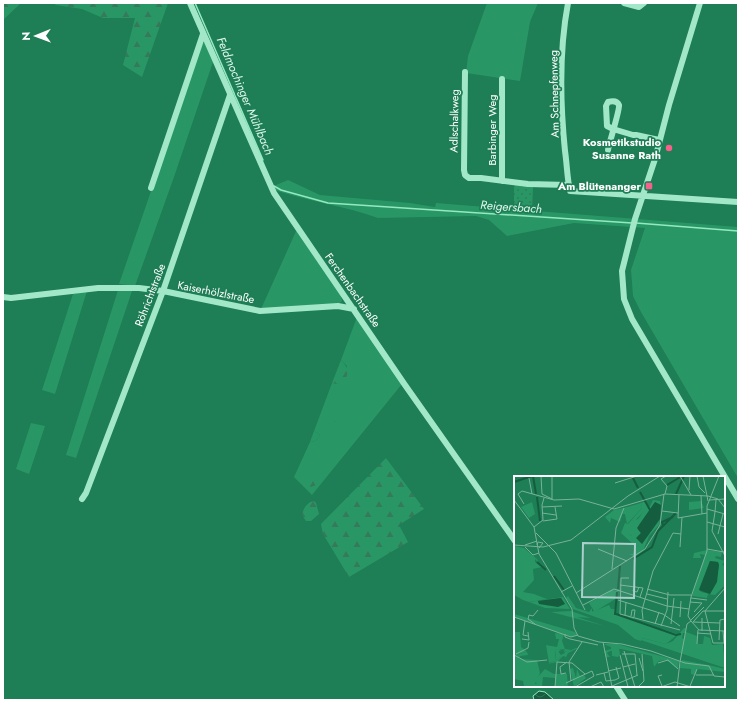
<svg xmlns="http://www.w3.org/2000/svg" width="741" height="703" font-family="Jost,sans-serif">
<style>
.green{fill:#289765}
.forest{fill:url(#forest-firs)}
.park{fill:url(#park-dots)}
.water{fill:url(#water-waves);stroke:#95e9c2}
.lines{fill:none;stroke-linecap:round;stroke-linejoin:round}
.stream{stroke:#95e9c2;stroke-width:1.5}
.minor{stroke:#a2e8c8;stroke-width:6}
.poi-dot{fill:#f6618c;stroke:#1e7e55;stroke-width:1.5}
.labels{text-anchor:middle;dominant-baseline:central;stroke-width:3.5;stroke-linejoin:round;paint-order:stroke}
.street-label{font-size:11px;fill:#fff;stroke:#1e7e55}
.poi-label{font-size:11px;font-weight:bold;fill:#fff;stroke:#1e7e55;text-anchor:end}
.water-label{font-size:12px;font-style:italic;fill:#def9ed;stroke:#1e7e55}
.inset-river{fill:none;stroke:#145d3e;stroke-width:2}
.inset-road{fill:none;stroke:#78b299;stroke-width:1}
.view{fill:#abcfcc;fill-opacity:0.15;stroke:#abcfcc;stroke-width:2}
.inset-edge{fill:none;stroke:#fff;stroke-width:2}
</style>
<defs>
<pattern id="forest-firs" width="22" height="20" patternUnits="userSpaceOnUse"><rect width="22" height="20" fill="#289765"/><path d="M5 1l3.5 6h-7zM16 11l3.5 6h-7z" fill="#36795b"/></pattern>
<pattern id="park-dots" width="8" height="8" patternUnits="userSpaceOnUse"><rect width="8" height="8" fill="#289765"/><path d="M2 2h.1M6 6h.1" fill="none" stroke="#36795b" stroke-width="1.8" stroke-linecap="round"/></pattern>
<pattern id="water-waves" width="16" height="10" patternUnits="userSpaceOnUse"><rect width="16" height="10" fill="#145d3e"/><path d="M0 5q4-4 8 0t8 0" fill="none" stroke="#37755b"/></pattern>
</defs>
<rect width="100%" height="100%" fill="#1e7e55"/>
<path class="green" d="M487,3H538L530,22L520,81L466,73L468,56Z
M202,43H205L213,62L174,177L135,286L119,284Z
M288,180L320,195L410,203L435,207L436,203L738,227V478L641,312L633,296L631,270L645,228L574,223L507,236L489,220L476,216L378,218C344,206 308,201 274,190L276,185Z
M297,229L340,292L342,301L337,305L261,309Z
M118,290L132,291L76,458L66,455Z
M87,291L55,394L42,390L73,294Z
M357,317L402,384L312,495L294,477L310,442C315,441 318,440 320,435L314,431L332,383L339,384L347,366L341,360Z
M31,423L45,426L29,474L16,469Z"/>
<path class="forest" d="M3,3H21L3,20Z
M53,3H168L142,77L123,65L135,18H103L82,9L56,5Z
M341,360C348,367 349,372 345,381L339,384L332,383Z
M332,407H336C341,411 343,414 341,420L337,422L329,421L328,414Z
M314,431L320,435C318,440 315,441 310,442Z
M386,458L424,509L399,525L408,542L349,577L323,534L321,524Z
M310,472H314L318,477L316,485L311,487L307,483L305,477Z
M314,501L316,503L319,514L311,521H306L302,515C303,509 307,502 314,501Z"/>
<path class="park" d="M514,184L533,187L532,210L515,209L514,207Z"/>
<path class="water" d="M539,691L545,692L554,700H534L533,696Z"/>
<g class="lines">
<path class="stream" d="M195,3L263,160
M274,186L281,190L328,203L632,223
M636,223L738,231"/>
<path class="minor" d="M190,3L274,193L405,385L515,541
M568,3C559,51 560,102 565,151C567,164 567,178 570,191L738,202
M624,3L639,7L644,3
M700,3L669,105L655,159L635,219L622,271L624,299L632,319L738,499
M465,72L464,170L465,175L469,178H481L528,184L568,185
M608,150C609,143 620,110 619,105C617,100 612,101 608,102L606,106L607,126L613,129L633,135H636L659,140
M502,181V79
M151,188L203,34
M3,297L11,298L98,288H139L163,291L260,311L338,306L354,309
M82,499L86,493L163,291L230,95
M616,686L625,700"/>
</g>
<g class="poi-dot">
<circle cx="669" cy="148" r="4"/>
<rect x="645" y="182" width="8" height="8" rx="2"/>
</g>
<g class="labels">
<g class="street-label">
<text transform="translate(554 94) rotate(-91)">Am Schnepfenweg</text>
<text transform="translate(454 121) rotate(-89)">Adlschalkweg</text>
<text transform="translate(492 130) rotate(-90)">Barbinger Weg</text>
<text transform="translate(353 290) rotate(55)">Ferchenbachstraße</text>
<text transform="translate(216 292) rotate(11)">Kaiserhölzlstraße</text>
<text transform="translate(150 295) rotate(-69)">Röhrichtstraße</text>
</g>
<g class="poi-label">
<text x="661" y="142">Kosmetikstudio<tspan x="661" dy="13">Susanne Rath</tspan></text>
<text x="641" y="186">Am Blütenanger</text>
</g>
<g class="water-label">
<text transform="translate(245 96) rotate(67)">Feldmochinger Mühlbach</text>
<text transform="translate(511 207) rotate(4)">Reigersbach</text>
</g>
</g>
<g transform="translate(514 476)">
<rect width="211" height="211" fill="#1e7e55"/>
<path d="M127,27L128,32L113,48L111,38H109L110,32ZM193,74L208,76L207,81L202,80L201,82L211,85L208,89L211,90V109L201,119L194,118L193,122L178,120L191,79L186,78L187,82H179L180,77ZM196,85L204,86L205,89L200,111L196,118L187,116L185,113ZM106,88L103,122L80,136H77L80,135L75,127L98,114L103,115ZM9,116L20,118L33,123L15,126L9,124ZM57,135L77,142L63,141L91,150L37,136ZM0,138L61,156L63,159L57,161L0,141ZM170,152H172L171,157H169L168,162L170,163L172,156L183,160V168H189L190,160L196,162L198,169L209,168L211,192L127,164L128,162L152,168L159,165ZM0,156H6L7,171L13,176L0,179ZM41,157L50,158L48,165L51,173L57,174L52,176L50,173L44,174L47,181L42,184L41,173V185L35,187L32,169L43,171L45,163H42ZM103,168L165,185L164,193L152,184L145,185L148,181L140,191L138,180L107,173H105L106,178L104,181L98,180V175H96L93,177L96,181H92L90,175L97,173V171L89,168ZM168,184L199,190L211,193V196L183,193L182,199L177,198V193L165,192ZM59,192L62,202L63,193L66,200L70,199L72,202L60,211L56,193ZM31,193L40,198H53L54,211H41V202L29,201L28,211H24L21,204Z" fill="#289765" fill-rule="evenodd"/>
<path d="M132,25L134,31L117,49L119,50L114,56L121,66L132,64L135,60L129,75L122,81L115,78H119L121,70L107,57L111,47L114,48L128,32L127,27ZM18,26L21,38L15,42L7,31ZM115,31L110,33L106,46L97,42L96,47L91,41L100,34ZM0,70L10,72L23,83L25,87L21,83V86L28,91L19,93L20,104L9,116V124L0,119ZM54,120L62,132L75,136L78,132V136L95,129L97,133H101L103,122L102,138L108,141H120V145L164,158L152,168L128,162L127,165L121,163L104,149L59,133L52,122ZM49,121L56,133L31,132L15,126ZM47,122L51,128L25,127L24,125ZM40,172L42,184L47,181L44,179V174H47L44,176L47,179L51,177L49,173L52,176L62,172H64L54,177L52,181L49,180L43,186L34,188L41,185ZM13,176L14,179L6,180L5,183L23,184L26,197L21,208H24V211L10,210L9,205L0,203V179Z" fill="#289765" fill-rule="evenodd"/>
<path d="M187,25L190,32L175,34V26Z" fill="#289765"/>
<path d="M139,24L146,25L147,29L141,26L125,49L124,54L127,57L124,60L131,63L146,42L145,49L135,60L130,70L128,71L126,68L124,71L115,59L118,60L113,57V54L118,50L115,49L117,45L124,43L132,32L130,26L135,32Z" fill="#289765"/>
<path d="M141,26L147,29L146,43L128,68L122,62L127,57L123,52ZM196,85L204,86L205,89L203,106L196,118L185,114ZM47,122L51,128L44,131L25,128L24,125Z" fill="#145d3e"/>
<path class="inset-river" d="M19,0L22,18M118,0L124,12M0,6L18,0M153,9L168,0M126,16L136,34M162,18L170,0M23,21L26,45M149,49L148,46L159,41M119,83L138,71L144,55L162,37M23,86L32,94M40,100L50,114M104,113L106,90M102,138L162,159L167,158M101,139L103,116"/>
<path class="inset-road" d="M27,0L28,18L38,23V0M166,0L177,19M183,0L185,11L191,17M189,0L194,25M15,2L18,18M101,7L123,0M175,14L176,0M151,18L153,10L147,3L152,0M165,19L164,42L193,37M187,19L188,38M0,24L20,51L25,78L58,133L60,152L64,160L85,166L108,168L137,175L171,187L195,190L200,200L211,201M195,24L211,23M10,28L4,18L8,15L40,24L65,23L100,33L151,18L194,20L204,23L211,32M28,31L48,30M193,33L211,38M148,35L164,37M201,36L202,24M201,36L198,55L211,80M28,37L42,39M29,45L43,43L41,31M193,46L211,51M20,51L29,44L28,29L30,22M22,57L42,77L71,134M204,58L209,38M0,69L29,71L57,64L114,20L146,0M11,69L23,65M23,69L24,66L29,67L25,72M11,71L19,79L25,77M166,71L168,41M84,73L113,85M193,73L210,76M98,93L102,52L110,32M115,102H107L106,138L166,154M106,109L129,112L126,121M121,110L119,115L123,116L125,111M133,113L156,119H177M47,116L58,110M62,117L131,73L146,49L150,18M133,118L153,123M177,122L193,124M104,124L149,138L166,150M176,126L188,127M69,129L100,113L153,130L175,133M191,135L199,167H210L209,155M191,135L211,112M180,136L188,127M111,139L112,126M117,140L118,134H121L120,141M0,141L57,161L64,159M166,141L167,125M129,143L128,134L139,95L159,57L167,58M177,144L190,131M11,145L9,159L14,160M177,145L185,154L211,155M179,146L189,135H211M179,146L206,147M21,148L14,143L15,139L19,140L24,134M141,148L145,136M157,148L160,122M147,150L153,134L154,116M188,155V142M183,157L197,158M51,158V161L56,163L84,169M8,163L15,164L14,156M205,164L206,144L211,143M89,166L98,211M183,168L184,154M110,175L121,211M2,178L14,172L15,166M108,178H121L123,199M0,179L13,186L33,184M106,179L114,211M125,182L129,195M55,186L68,166M55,186L57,205M166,186L173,148L177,145L174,140L177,121L193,75V30L205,0M144,187L154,184L164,193M109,191L121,188M94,195L107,192M52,197L47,198L46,191L53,186M90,197L92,205L101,204M82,199L94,196M182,199H200M101,204L105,202L102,191M52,207L78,195L80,200L61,211M98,210L124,199M148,210L144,200L148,199M176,210L183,193M41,211L43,186L58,187L71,198M76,211L87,206L90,211M124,211L130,205L128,178M147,211L161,206L177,211M163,211L166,186"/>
<path class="view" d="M69,67L121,68L120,122L68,121Z"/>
<rect width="211" height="211" class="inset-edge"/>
</g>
<rect width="741" height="703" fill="none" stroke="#ffffff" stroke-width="8"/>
<g transform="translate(36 36) rotate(269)" stroke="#1e7e55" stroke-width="3" paint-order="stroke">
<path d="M0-3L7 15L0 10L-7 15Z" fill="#ffffff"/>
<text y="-6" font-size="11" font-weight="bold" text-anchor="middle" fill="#ffffff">N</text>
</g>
</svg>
